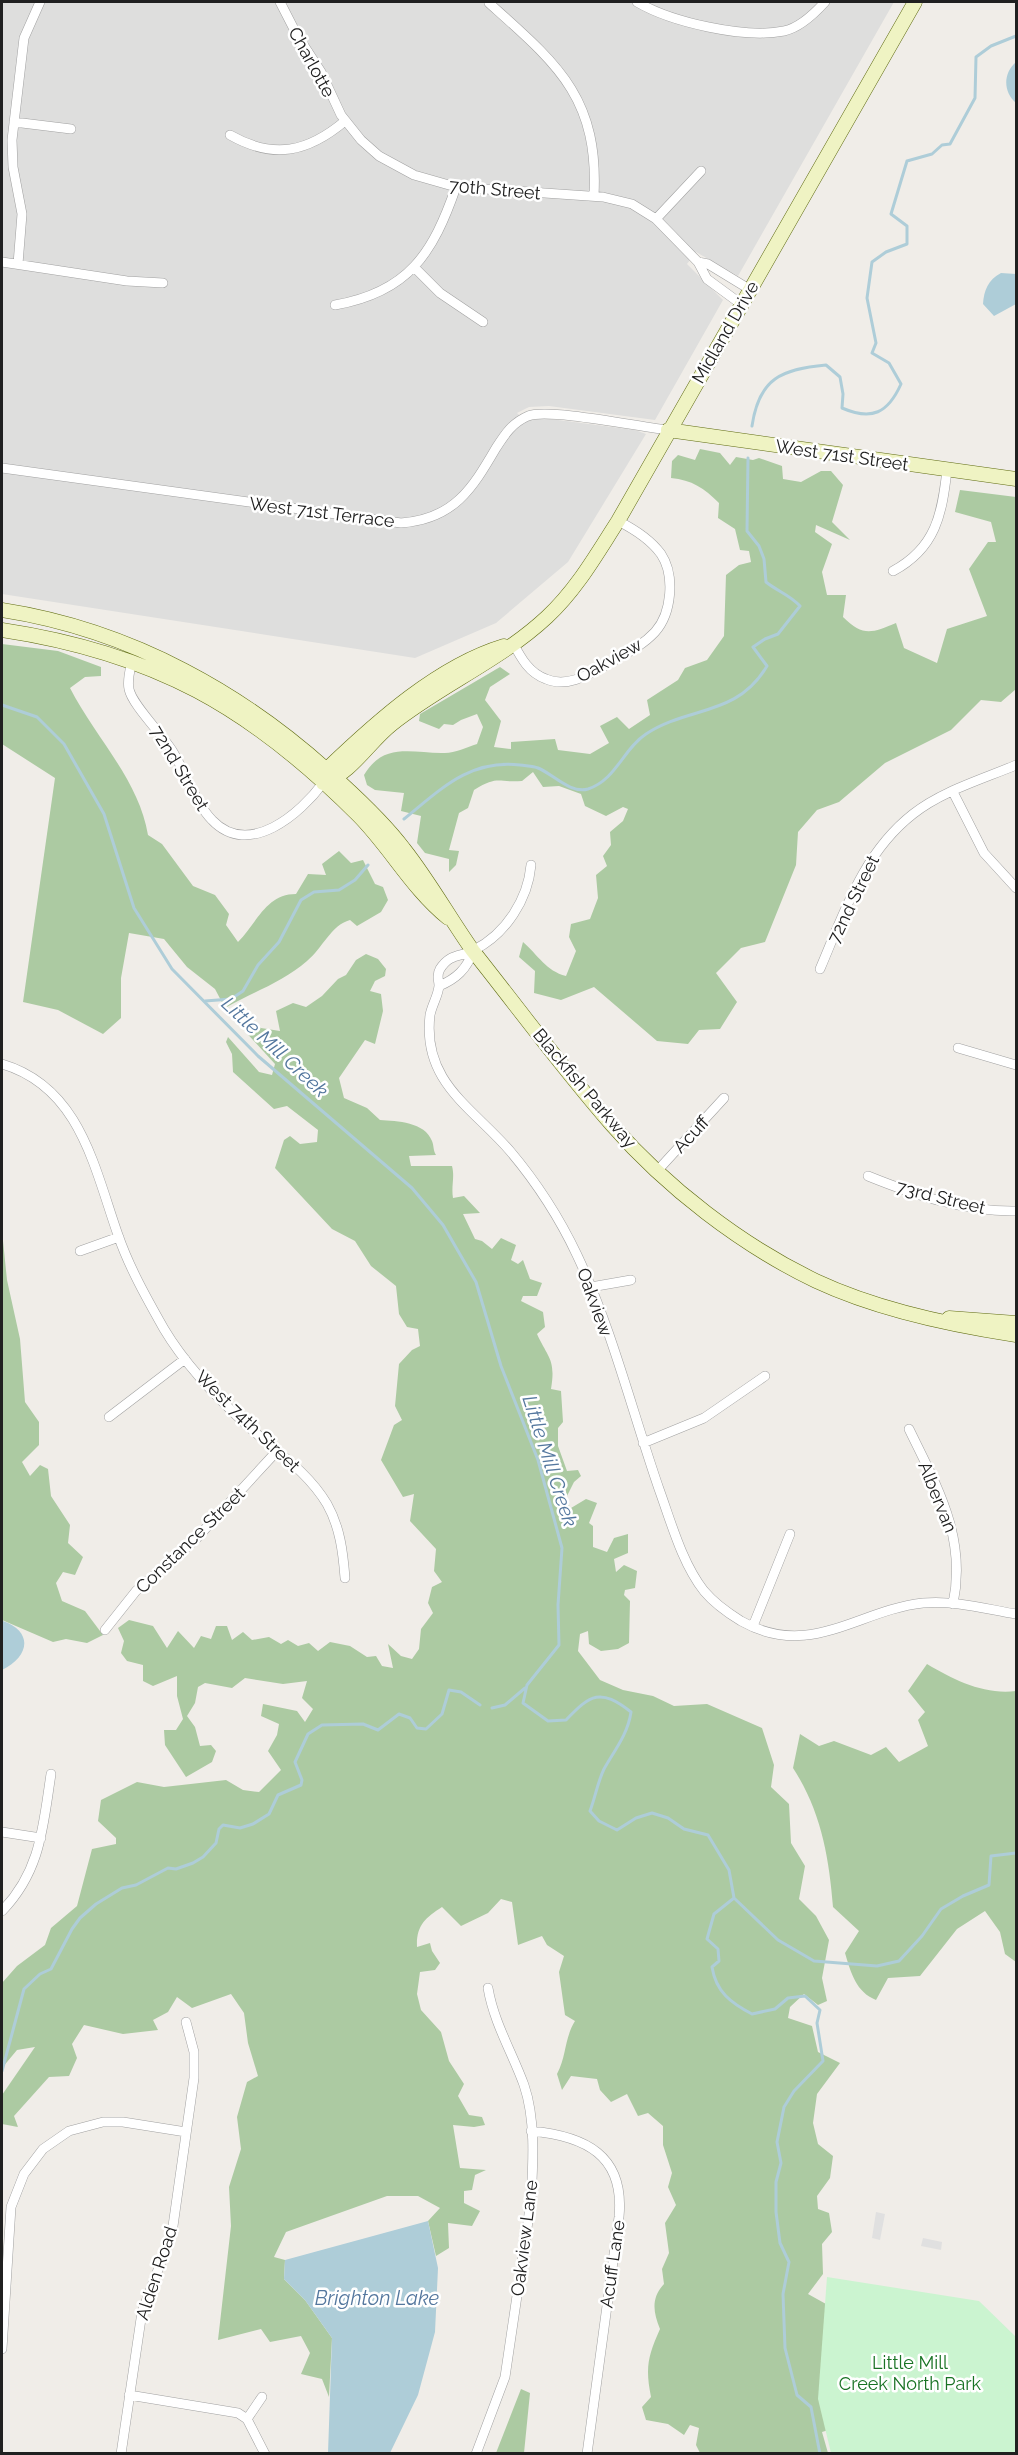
<svg xmlns="http://www.w3.org/2000/svg" width="1018" height="2455" font-family="Raleway,sans-serif">
<style>
.residential{fill:#dededd}
.forest{fill:#accaa2}
.park{fill:#cbf4d0}
.parking{fill:#e0e0e0}
.water{fill:#aecdd8}
.lines{fill:none;stroke-linecap:round;stroke-linejoin:round}
.stream{stroke:#aecdd8;stroke-width:3}
.street-casing{stroke:#a1a1a1;stroke-width:10}
.secondary-casing{stroke:#606c13;stroke-width:15}
.street{stroke:#fff;stroke-width:9}
.secondary{stroke:#eff3c3;stroke-width:14}
.labels{text-anchor:middle;dominant-baseline:central;stroke-width:5;stroke-linejoin:round;paint-order:stroke}
.street-label{font-size:18px;fill:#202020;stroke:#fff}
.park-label{font-size:18px;fill:#197324;stroke:#fff}
.water-label{font-size:20px;font-style:italic;fill:#54779e;stroke:#fff}
</style>
<rect width="100%" height="100%" fill="#f0ede8"/>
<path class="residential" d="M2,2H894L738,276L696,252L687,264L723,300L655,420L549,406L529,407L517,413L525,421L543,418L635,430L646,434L568,562L496,623L415,658L2,594Z"/>
<path class="forest" d="M700,449L720,453L730,465L736,457L753,460L759,458L782,466L783,479L801,482L821,471H831L843,485L832,522L850,540L816,525L815,532L832,544L822,572L827,595H846L843,617C863,637 872,633 896,623L904,648L937,663L947,629L987,616L969,569L988,542H996L991,522L955,512L960,490L1016,497V689L1001,702L981,700L951,730L885,763L839,802L817,810L798,832L796,865L765,942L741,948L716,973L737,1002L720,1029L699,1030L688,1044L657,1041L594,987L561,1000L534,993L535,971L519,957L523,942C538,955 546,971 566,976L576,951L569,937L571,924L590,919L598,898L596,875L607,866L603,856L611,845L610,832L623,821L628,809L623,807L606,816L585,806L581,794L559,786L543,787L533,772L522,781C497,783 499,775 474,790L468,808L459,813L449,850L459,851L456,865L449,872V859L425,853L417,843L421,816L401,811L404,793L375,790L367,785L364,775C384,741 414,754 445,753C455,753 467,747 477,744L483,727L477,714L461,720L453,725L444,724L439,729L419,721L420,714L500,667L510,674L490,687L485,700L501,721L494,747L511,749V742L555,739L558,750L590,754L609,743L600,726L617,717L629,729L650,715L647,700L678,680L685,668L707,660L724,636L726,575L739,565L751,562L749,551L740,550L735,529L718,518L719,503C704,488 692,480 671,478L672,461L678,455L695,460Z
M2,644L58,651L101,667V676L85,677L70,688C95,737 139,780 148,835L162,844L193,886L215,895L229,914L226,925L238,942C257,923 266,894 296,894L308,874L326,875L322,864L339,851L351,863L363,860L375,884L383,887L388,900L381,912L357,926L350,920C331,925 322,949 307,961C283,982 253,992 225,1008L215,989L187,967L164,939L129,933L121,978V1018L103,1034L58,1010L23,1002L55,778L2,744Z
M366,954L378,959L386,969L385,976L375,981L370,991L381,994L383,1011L375,1044L365,1040L339,1078L344,1098L367,1108L380,1120C397,1121 425,1122 432,1141C434,1146 433,1150 436,1155L409,1156L411,1166H452C455,1177 451,1186 453,1198L464,1196L480,1213L463,1214L475,1239L482,1241L492,1249L501,1238L516,1245L511,1260L518,1264L523,1260L530,1279L542,1283L537,1296H523L521,1301L543,1312L545,1327L537,1334C548,1358 556,1359 551,1389L561,1391L563,1422L558,1428V1446L567,1471L578,1470L581,1476L574,1482L565,1500L571,1508L586,1499L597,1503L589,1523L593,1526V1547L607,1552L614,1538L628,1534V1553L614,1559L616,1572L624,1565L637,1571L635,1588L625,1590L624,1595L630,1601L629,1643L618,1649L601,1651L589,1644L588,1631L580,1634L578,1651L600,1680L623,1690L653,1696L674,1706L707,1704L762,1728L774,1765L771,1787L789,1804L791,1843L805,1866L799,1899L816,1916L829,1940L822,1978L827,2001L818,2005L804,1994L790,2007L788,2018L812,2026L818,2052L840,2063L817,2094L813,2123L818,2144L833,2156L830,2178L817,2196L818,2209L829,2213L832,2232L822,2244L823,2274L808,2294L835,2309V2428L822,2432L828,2453H700L696,2445L699,2428L690,2425L684,2435L668,2424L646,2420L642,2407L651,2397C645,2367 648,2356 660,2329C653,2312 651,2298 664,2284L662,2269L669,2253L665,2223L676,2205L668,2187L672,2173L663,2145V2126L648,2113L638,2116L627,2094L611,2102L600,2090L597,2079L571,2076L562,2090L557,2074C567,2055 564,2039 575,2021L565,2015L559,1972L564,1956L547,1945L542,1936L518,1945L512,1902L501,1899L488,1913L461,1926L442,1907C425,1918 416,1926 417,1947L430,1943L432,1951L440,1963L435,1970L420,1972L417,1994L421,2010L441,2032L449,2061L464,2084L458,2096L469,2115L482,2117L485,2125L474,2127L453,2125L460,2168L486,2170L475,2175L472,2190L464,2191V2203L480,2211L472,2226L448,2223L449,2248L436,2256L428,2221L440,2208L418,2196H387L286,2232L274,2257L285,2260L284,2279L305,2300L332,2338L329,2397L322,2379L301,2374L310,2353L301,2336L270,2342L261,2329L218,2340L231,2226L229,2187L241,2149L237,2117L247,2082L258,2076L248,2043L244,2013L231,1994L192,2008L177,1997L168,2012L153,2020L158,2030L123,2034L84,2025L72,2044L77,2058L69,2076L49,2077L14,2116L18,2127L2,2124V2095L35,2047L17,2050L2,2068V1983L17,1966L45,1945L51,1928L77,1906L92,1849L116,1844V1838L98,1821L101,1800L137,1782L164,1787L226,1780L243,1790L259,1792L281,1770L268,1751L277,1735L279,1724L261,1716L263,1704L297,1711L305,1722L313,1709L302,1698L307,1681L283,1684L245,1678L232,1688L205,1683L198,1687L195,1703L187,1716L195,1727L200,1746L211,1745L216,1751L212,1762L186,1777L165,1745L164,1730H176L183,1719L177,1696V1676L153,1686L143,1681V1665L127,1661L121,1653L124,1641L118,1628L129,1620L153,1626L167,1648L178,1631L194,1648L201,1636L211,1639L216,1626H227L232,1640L243,1632L252,1640L269,1637L281,1644L288,1640L298,1646L309,1643L318,1651L330,1642L350,1646L367,1657L376,1656L382,1666L393,1668L388,1644L401,1656L412,1659L419,1649L421,1629L433,1613L428,1603L432,1587L442,1582L434,1571L436,1549L410,1521L414,1494L403,1497L381,1460L394,1425L402,1420L395,1406L399,1364L412,1350L420,1346L418,1329L407,1327L399,1314L396,1286L371,1266L355,1241L332,1229L275,1168L284,1140L290,1136L300,1144L317,1142L318,1130L287,1106L274,1109L233,1072L232,1054L226,1042L228,1037L259,1072L272,1075L275,1064L242,1028L239,1017L244,1013L261,1028L280,1031L276,1011L293,1003L306,1007L322,996L338,979L346,975L356,960Z
M2,1231L7,1280L20,1339L25,1402L39,1422V1445L22,1462L30,1476L40,1465L48,1469L51,1496L70,1525L68,1543L83,1557L75,1575L63,1572L56,1583L62,1601L85,1611L103,1635L87,1643L66,1639L53,1642L2,1620Z
M927,1664C954,1680 984,1695 1016,1691V1962L1005,1954L1000,1932L985,1911L957,1929L920,1976L888,1978L876,2000C856,1992 851,1973 845,1953L859,1931L833,1907C829,1857 821,1811 793,1768L800,1734L819,1746L834,1741L871,1755L886,1747L899,1762L928,1746L918,1720L925,1712L908,1691Z
M521,2389L530,2393L524,2453H496Z"/>
<path class="park" d="M827,2277L979,2301L1016,2337V2453H831L818,2399Z"/>
<path class="parking" d="M876,2212L885,2214L880,2240L872,2238Z
M923,2238L942,2242L941,2250L921,2246Z"/>
<path class="water" d="M1016,62V103C1003,92 1003,73 1016,62Z
M1001,273L1016,274V304L994,316L983,304C984,290 988,280 1001,273Z
M3,1621C34,1632 29,1657 2,1670Z
M428,2221L438,2268L435,2332L418,2395L390,2453H328L332,2338L305,2300L284,2279L285,2260Z"/>
<g class="lines">
<path class="stream" d="M752,426C759,378 782,369 826,365L840,377L843,394L842,408C872,421 888,413 901,384L889,363L872,353L876,343L867,298L872,262L886,252L907,244V226L891,214L907,161L932,154L942,145L950,144L975,98L976,57L991,46L1016,36
M2,705L37,717L64,744L104,814L134,908L172,969L258,1056L412,1188L443,1225L476,1282L501,1366L538,1460L562,1548L558,1605L559,1645L527,1685L523,1703L548,1721L566,1720C591,1694 600,1688 631,1712C628,1734 614,1751 604,1769C598,1781 595,1798 590,1811L599,1821L617,1830L636,1818L652,1813L668,1818L684,1829L708,1835L729,1870L734,1898L714,1914L707,1939L718,1949L719,1961L712,1967C716,1992 731,2003 752,2014L775,2009L788,1998L805,1996L820,2010L817,2023L823,2061L794,2091L784,2107L777,2142L781,2163L776,2182V2212L780,2243L789,2262L783,2294L785,2348L797,2395L811,2407L820,2454
M404,819C441,789 470,759 520,765C526,766 533,766 538,768C553,774 570,794 588,789C616,780 623,749 646,734C688,706 737,717 767,666L753,647L765,639L778,634L800,606C790,595 777,591 766,582L764,559L759,546L747,531L748,458
M205,1001L231,999L243,991L258,965L279,942L301,900L314,892L339,890L355,880L368,865
M492,1708L505,1705L525,1688
M734,1898L778,1940L814,1961L877,1966L899,1961L922,1936L941,1909L963,1896L989,1885L991,1856L1016,1853
M2,2071L24,1989L40,1974L51,1969L72,1929L80,1918L96,1904L122,1888L136,1885L168,1868L176,1869L193,1863L203,1857L216,1843L219,1829L223,1825L240,1828L253,1824L269,1814L278,1795L301,1785L302,1780L295,1762L308,1734L322,1725L363,1724L378,1730L399,1714L410,1718L417,1728L426,1729L442,1714L449,1690L461,1692L480,1705"/>
<g class="street-casing">
<path id="street" d="M280,2L297,35L321,72L341,115L361,140L379,156L414,175L456,187L603,197L632,204L656,219L698,262L707,279L741,304
M637,2C671,22 744,39 784,31C799,28 815,13 825,2
M489,3C557,64 599,97 594,196
M14,122L71,129
M230,135C274,160 308,152 345,121
M656,219L701,171
M2,262L127,281L163,283
M698,262L708,264L749,289
M18,264L22,214L13,167L12,140L24,38L40,2
M414,267L440,293L483,322
M335,305C409,292 433,253 456,187
M2,468L401,523C454,519 472,489 496,448C505,434 512,423 528,416C549,408 640,427 668,430
M893,571C936,548 942,514 947,470
M513,643C521,658 529,673 546,679C567,688 588,675 606,665C623,655 641,647 655,632C672,613 675,575 661,554C650,539 634,529 618,521
M132,661C130,670 127,680 129,689C132,705 163,735 173,752C185,772 197,805 212,820C249,859 301,813 323,783
M953,792L984,853L1016,888
M531,865C528,899 506,934 474,950C461,957 450,953 440,969C436,976 439,979 439,986C438,996 432,1005 430,1015C422,1082 472,1107 510,1151C537,1183 559,1217 577,1255C612,1329 632,1411 659,1489C671,1522 682,1563 704,1591C714,1603 728,1613 741,1621C810,1660 858,1610 923,1603C954,1600 986,1609 1016,1614
M820,969C844,913 863,853 913,814C942,791 983,779 1016,765
M439,986C456,979 467,969 473,951
M958,1048L1016,1065
M2,1064C80,1087 94,1167 118,1235C129,1267 147,1299 164,1329C186,1366 218,1399 250,1428C277,1452 308,1472 327,1504C340,1527 343,1552 345,1578
M658,1170L724,1098
M868,1176C915,1195 965,1212 1016,1211
M80,1251L119,1237
M591,1287L631,1280
M109,1417L185,1359
M909,1429C937,1487 967,1537 953,1604
M643,1443L704,1418L765,1376
M753,1626L790,1534
M105,1630L136,1591L195,1540L277,1451
M2,1832L41,1838
M2,1911C41,1871 43,1826 51,1774
M531,2131C585,2136 625,2155 619,2217L587,2454
M2,2349L11,2207L24,2174L43,2149L69,2131L103,2122H123L186,2132
M129,2395L238,2413L247,2419L265,2454
M247,2419L262,2397
M121,2454L142,2312L172,2233L194,2078V2052L186,2022
M476,2454L505,2377L531,2201C533,2164 536,2120 524,2085C512,2052 494,2023 488,1988"/>
</g>
<g class="secondary-casing">
<path id="secondary" d="M668,430L1016,479
M2,610C131,630 247,694 341,783C364,804 386,825 404,849C430,882 449,917 473,951C519,1009 563,1069 612,1125C666,1187 741,1245 816,1281C878,1310 949,1325 1016,1335
M2,630C154,653 250,707 358,815C390,847 412,889 448,918
M325,778L327,769C376,722 438,666 504,646
M323,783C352,773 369,742 392,724C441,685 501,660 547,617C577,589 596,555 618,521L915,2
M949,1318L1016,1323"/>
</g>
<use href="#street" class="street"/>
<use href="#secondary" class="secondary"/>
</g>
<g class="labels">
<g class="street-label">
<text transform="translate(312 62) rotate(61)">Charlotte</text>
<text transform="translate(495 189) rotate(5)">70th Street</text>
<text transform="translate(725 332) rotate(-60)">Midland Drive</text>
<text transform="translate(842 455) rotate(8)">West 71st Street</text>
<text transform="translate(322 512) rotate(7)">West 71st Terrace</text>
<text transform="translate(609 660) rotate(-29)">Oakview</text>
<text transform="translate(180 768) rotate(59)">72nd Street</text>
<text transform="translate(853 899) rotate(-64)">72nd Street</text>
<text transform="translate(585 1088) rotate(50)">Blackfish Parkway</text>
<text transform="translate(691 1134) rotate(-47)">Acuff</text>
<text transform="translate(941 1197) rotate(14)">73rd Street</text>
<text transform="translate(595 1302) rotate(70)">Oakview</text>
<text transform="translate(248 1421) rotate(44)">West 74th Street</text>
<text transform="translate(938 1497) rotate(68)">Albervan</text>
<text transform="translate(190 1540) rotate(-44)">Constance Street</text>
<text transform="translate(524 2238) rotate(-83)">Oakview Lane</text>
<text transform="translate(612 2264) rotate(-82)">Acuff Lane</text>
<text transform="translate(156 2273) rotate(-72)">Alden Road</text>
</g>
<g class="park-label">
<text x="910" y="2362">Little Mill<tspan x="910" dy="21">Creek North Park</tspan></text>
</g>
<g class="water-label">
<text transform="translate(275 1047) rotate(43)">Little Mill Creek</text>
<text transform="translate(550 1461) rotate(72)">Little Mill Creek</text>
<text x="377" y="2298">Brighton Lake</text>
</g>
</g>
<rect width="1018" height="2455" fill="none" stroke="#202020" stroke-width="6"/>
</svg>
